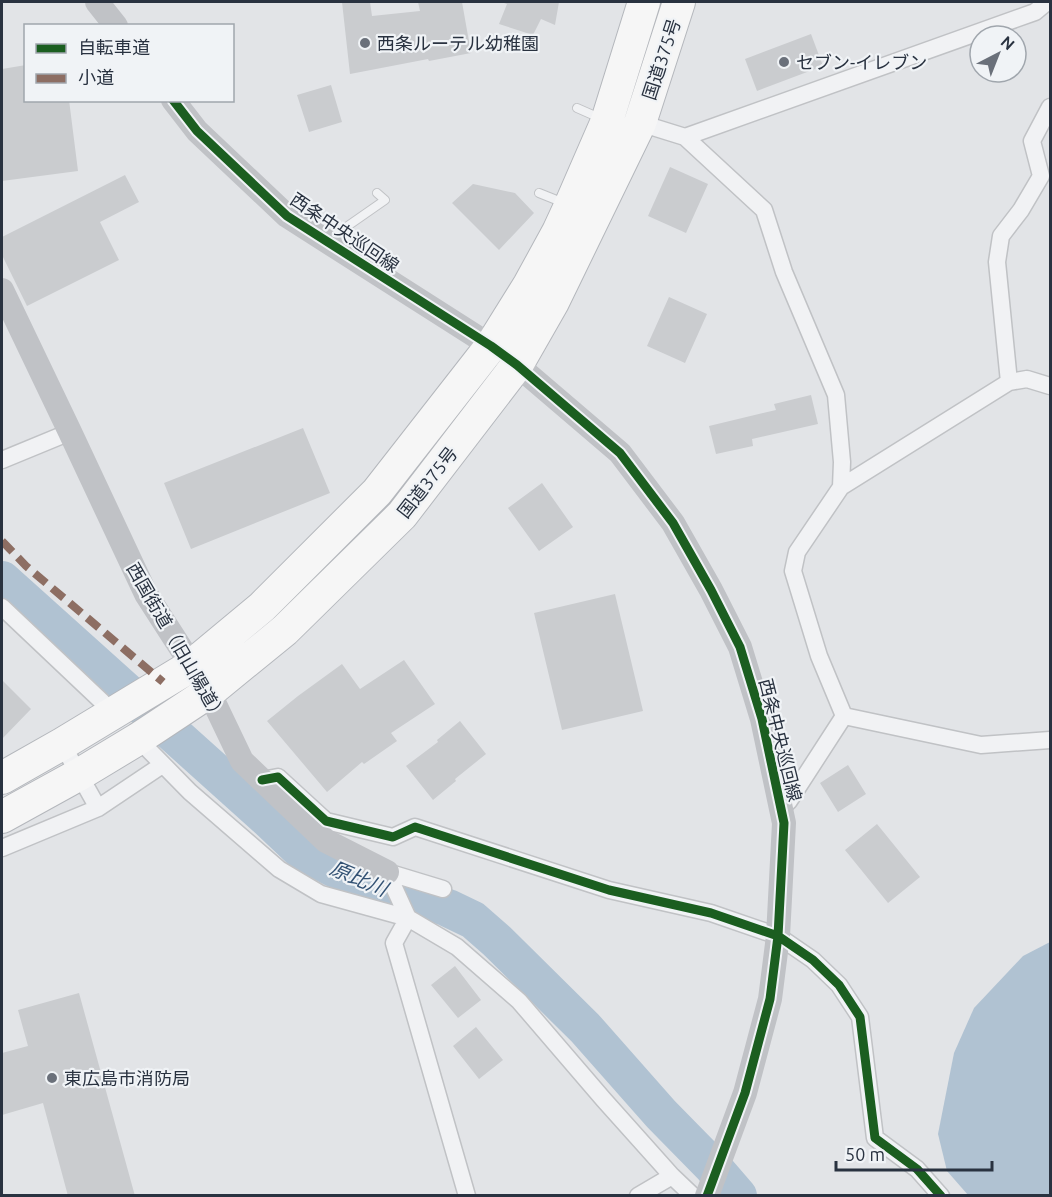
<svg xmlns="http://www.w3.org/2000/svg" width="1052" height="1197" font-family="Ubuntu,'Noto Sans JP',sans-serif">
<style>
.water{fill:#b0c2d2}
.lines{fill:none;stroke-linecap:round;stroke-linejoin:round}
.river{stroke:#b0c2d2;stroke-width:38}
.building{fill:#cacccf}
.lane-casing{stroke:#c0c2c5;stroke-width:10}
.street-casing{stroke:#c0c2c5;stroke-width:19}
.highway-casing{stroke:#b4b7bc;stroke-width:34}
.lane{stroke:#f1f2f4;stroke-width:8}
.street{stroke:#f1f2f4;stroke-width:16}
.secondary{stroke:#c0c2c6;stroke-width:24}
.highway{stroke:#f6f6f6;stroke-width:32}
.quiet{stroke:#8d6e63;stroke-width:8;stroke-dasharray:15 8;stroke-linecap:butt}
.cycleway-casing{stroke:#f0f3f6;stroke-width:13}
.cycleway{stroke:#1b5e20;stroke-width:9}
.poi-dot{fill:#6a707a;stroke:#f0f3f6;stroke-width:2}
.labels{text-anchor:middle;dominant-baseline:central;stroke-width:4.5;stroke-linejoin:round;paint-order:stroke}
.poi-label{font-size:18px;fill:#293240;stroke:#f0f3f6;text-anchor:start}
.street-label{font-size:18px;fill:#293240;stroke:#f0f3f6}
.water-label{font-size:20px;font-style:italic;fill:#335274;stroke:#f0f3f6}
</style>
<rect width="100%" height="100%" fill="#e2e4e7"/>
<path class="water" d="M1050,942V1195H968L947,1171L938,1134L954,1053L974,1008L1023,956Z"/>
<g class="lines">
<path class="river" d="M2,580L266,817L304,853L373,888L429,901L448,908L473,920L497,941L585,1028L661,1114L713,1167L738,1196"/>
</g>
<path class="building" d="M342,2H370L372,16L420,11L418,2H462L471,53L429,61L428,59L350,74Z
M501,2H559L555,25L541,19L533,35L499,24L507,4Z
M811,34L823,66L757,91L745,59Z
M26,65V100H69L78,171L2,181V69Z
M331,85L342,122L309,132L297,95Z
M670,167L708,184L686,233L648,216Z
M125,175L139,202L100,222L119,260L27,306L2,255V237Z
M473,184L515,193L534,213L499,250L452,203Z
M669,297L707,314L685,363L647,346Z
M811,395L818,424L752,439L753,446L716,454L709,426L776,410L774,404Z
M303,428L330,493L191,549L164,483Z
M542,483L573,527L539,551L508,508Z
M615,594L643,711L562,730L534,613Z
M404,660L435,704L391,733L397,741L364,764L362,762L327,792L267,721L298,696L342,664L360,689Z
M2,680L31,709L2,739Z
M460,721L486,754L455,779L456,781L433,800L406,766L438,742L437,740Z
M848,765L866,794L838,812L820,783Z
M877,824L920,877L888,903L845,850Z
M455,966L481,1000L458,1018L431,985Z
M79,993L135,1196H68L43,1103L2,1115V1053L28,1046L18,1010Z
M476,1027L503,1060L479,1079L453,1046Z"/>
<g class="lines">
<g class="lane-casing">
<path id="lane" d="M577,108L602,119
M539,193L564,203
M329,239L385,200L377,193"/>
</g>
<g class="street-casing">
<path id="street" d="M640,123L685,137L764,210L784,272L836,395L842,462L841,487
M685,137L1035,12L1047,2
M1009,382L1027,379L1050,386
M2,460L70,432
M2,607L114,713
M844,716L819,656L793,571L797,552L841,487L1009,382L997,262L1001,236L1021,210L1041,176L1032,141L1050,107
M844,716L981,745L1050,740
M138,739L190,792L279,869L321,894L408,918L457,947L519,1001L604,1100L672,1176L693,1196
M62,744L98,808
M262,780L278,777L326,821L393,837L415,827L609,890L711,913L778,936L813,960L839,985L860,1017L875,1138L917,1169L941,1196
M781,808L789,801L844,716
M2,848L98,808L162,765
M387,872L408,918L394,943L467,1196
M387,872L443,889
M638,1196L672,1176"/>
</g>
<g class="highway-casing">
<path id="highway" d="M2,778L62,744L191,666L262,607L377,492L491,346L529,285L558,232L570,206L607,121L644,2
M2,817L80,774L138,739L209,692L285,630L402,515L517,365L553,302L640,123L679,2"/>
</g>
<use href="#lane" class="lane"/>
<use href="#street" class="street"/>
<path class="secondary" d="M97,2L116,26
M173,100L197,131L287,216L491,346L517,365L620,453L673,523L711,590L740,647L762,719L784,823L778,936L770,999L745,1093L707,1196
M2,290L70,432L146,594L209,692L242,761L326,841L387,872"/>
<use href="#highway" class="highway"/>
<path class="quiet" d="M2,541L26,566L163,682"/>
<g class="cycleway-casing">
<path id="cycleway" d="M173,100L197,131L287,216L491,346L517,365L620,453L673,523L711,590L740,647L762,719L784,823L778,936L770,999L745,1093L707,1196
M262,780L278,777L326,821L393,837L415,827L609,890L711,913L778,936L813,960L839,985L860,1017L875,1138L917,1169L941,1196"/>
</g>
<use href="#cycleway" class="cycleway"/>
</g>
<g class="poi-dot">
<circle cx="365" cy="43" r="6"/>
<circle cx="784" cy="62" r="6"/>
<circle cx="52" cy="1078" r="6"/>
</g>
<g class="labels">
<g class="poi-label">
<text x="377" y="43">西条ルーテル幼稚園</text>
<text x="796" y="62">セブン-イレブン</text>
<text x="64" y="1078">東広島市消防局</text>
</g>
<g class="street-label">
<text transform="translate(661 59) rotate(-72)">国道375号</text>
<text transform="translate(345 232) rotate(34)">西条中央巡回線</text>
<text transform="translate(427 482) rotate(-52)">国道375号</text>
<text transform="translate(177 642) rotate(60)">西国街道（旧山陽道）</text>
<text transform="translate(781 740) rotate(76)">西条中央巡回線</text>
</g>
<g class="water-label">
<text transform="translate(359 878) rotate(23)">原比川</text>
</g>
</g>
<rect width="1052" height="1197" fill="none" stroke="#293240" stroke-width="6"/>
<rect x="24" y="24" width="210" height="78" fill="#f0f3f6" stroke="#a0a6ad" stroke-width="1.5"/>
<rect x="36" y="44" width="30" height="9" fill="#1b5e20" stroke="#a0a6ad" stroke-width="1.5"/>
<text x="78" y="54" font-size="18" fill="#293240">自転車道</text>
<rect x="36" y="74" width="30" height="9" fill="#8d6e63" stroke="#a0a6ad" stroke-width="1.5"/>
<text x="78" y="84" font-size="18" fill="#293240">小道</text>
<g transform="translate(998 54) rotate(42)"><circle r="28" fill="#f0f3f6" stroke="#a0a6ad" stroke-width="1.5"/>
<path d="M0-4.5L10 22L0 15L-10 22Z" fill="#6a707a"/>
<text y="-9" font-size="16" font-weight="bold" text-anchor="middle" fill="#293240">N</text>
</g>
<path d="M836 1161v9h156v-9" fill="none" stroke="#293240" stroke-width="3"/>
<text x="845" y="1161" font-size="18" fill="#293240" stroke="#f0f3f6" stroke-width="4.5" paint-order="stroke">50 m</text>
</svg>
